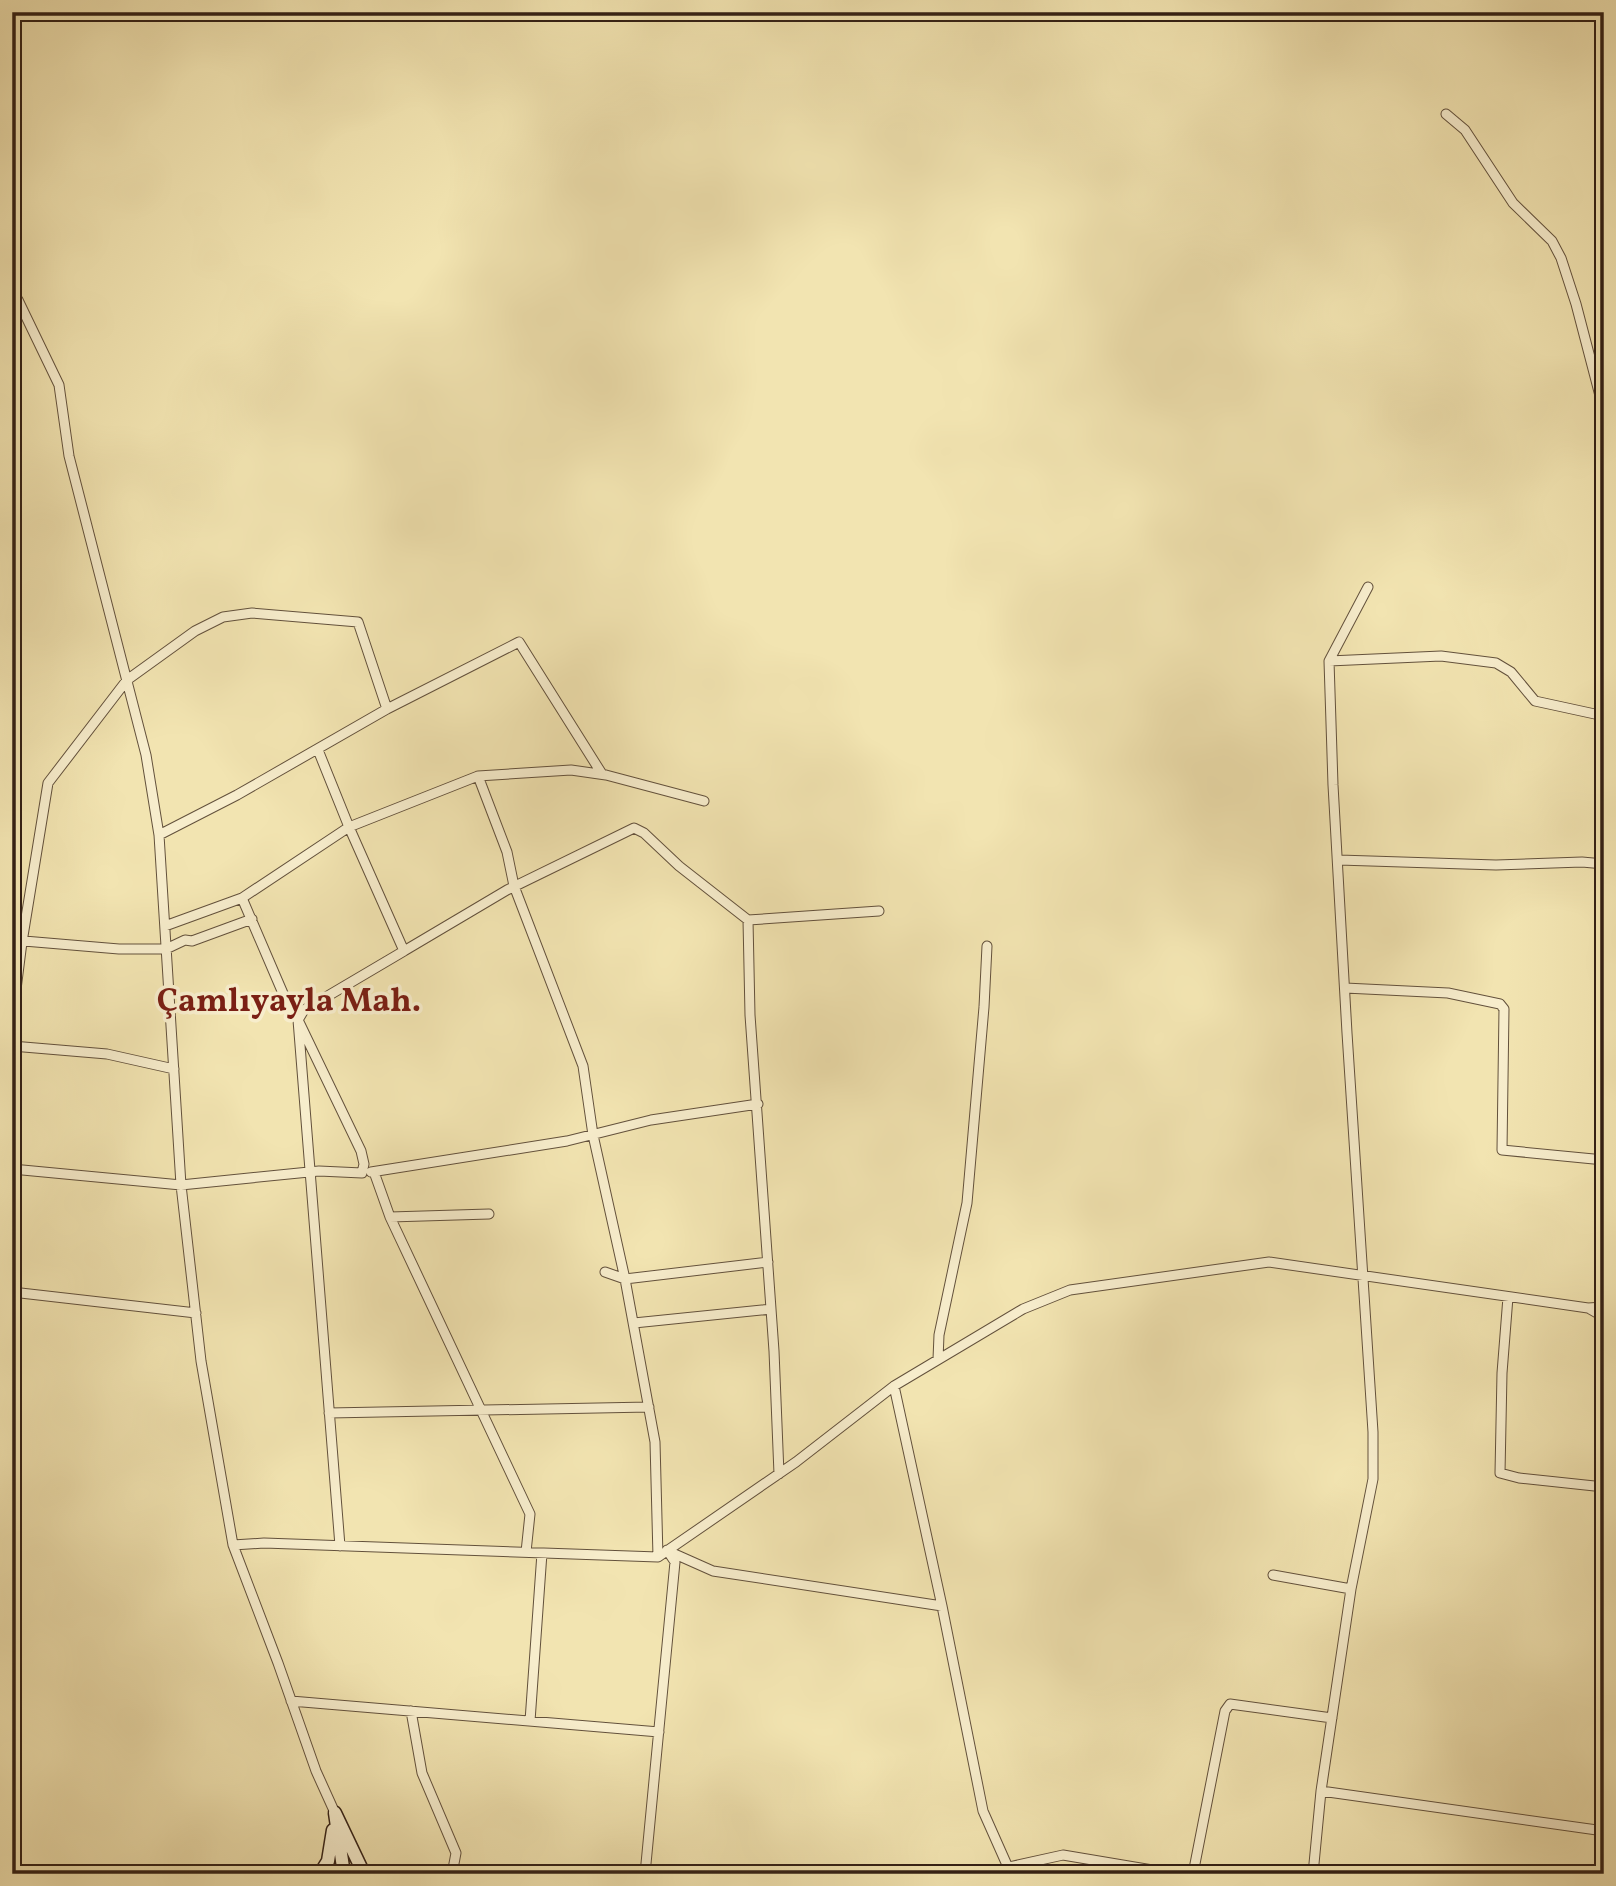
<svg xmlns="http://www.w3.org/2000/svg" width="1616" height="1886" font-family="Vollkorn,serif">
<style>
.lines{fill:none;stroke-linecap:round;stroke-linejoin:round}
.street-casing{stroke:#63513c;stroke-width:11}
.secondary-casing{stroke:#332015;stroke-width:15}
.street{stroke:#f7edcc;stroke-width:9}
.secondary{stroke:#f7edcc;stroke-width:12}
.labels{text-anchor:middle;dominant-baseline:central;stroke-width:7;stroke-linejoin:round;paint-order:stroke}
.district-label{font-size:33px;font-weight:bold;fill:#7a1f14;stroke:#f7edcc}
</style>
<rect width="100%" height="100%" fill="#f2e4b1"/>
<filter id="stains"><feTurbulence type="fractalNoise" baseFrequency=".00286" numOctaves="4"/><feColorMatrix values="0 0 0 0 .2 0 0 0 0 .09 0 0 0 0 .02 0 0 0 .5 -.17"/></filter>
<radialGradient id="worn" r=".72"><stop offset=".6" stop-color="#630" stop-opacity="0"/><stop offset="1" stop-color="#630" stop-opacity=".3"/></radialGradient>
<g class="lines">
<g class="street-casing">
<path id="street" d="M1446,114L1465,130L1513,203L1552,241L1561,258L1576,304L1604,411
M12,295L18,300L59,385L69,456L146,755L159,835L181,1185L201,1361L233,1545L278,1663L316,1771L335,1813
M1329,661L1441,656L1496,663L1511,672L1535,701L1604,716
M387,709L519,642L602,774
M478,776L507,852L514,886L583,1066L593,1135L625,1279L768,1262
M1339,860L1496,865L1582,862L1604,864
M242,898L349,827L318,750
M748,920L750,1015L774,1351L779,1474
M165,926L242,898L288,1005L298,1020L340,1546
M12,940L119,949H166L185,940L192,941L252,919
M404,951L507,890L634,828L644,833L679,866L748,920L879,911
M1345,988L1448,993L1500,1004L1504,1009L1502,1150L1604,1160
M12,1021L22,942L48,783L127,680L195,631L223,617L252,613L358,622L387,709L237,795L159,835
M12,1046L107,1054L174,1069
M12,1169L181,1185L319,1171L362,1173L364,1164L361,1151L298,1020L304,1010L404,951L349,827L478,776L571,770L606,775L704,801
M371,1172L567,1141L651,1120L758,1104
M374,1172L390,1217L530,1514L526,1552
M390,1217L489,1214
M605,1272L625,1279L655,1442L658,1557
M12,1292L196,1313
M1508,1297L1502,1373L1500,1473L1519,1478L1604,1487
M1590,1309L1604,1317
M634,1323L771,1309
M938,1359L939,1335L967,1203L984,1007L987,946
M894,1386L942,1606L983,1811L1011,1874
M329,1413L649,1407
M233,1545L264,1543L658,1557L796,1462L894,1386L1023,1309L1070,1290L1269,1262L1588,1308L1604,1307
M668,1551L713,1571L942,1606
M1273,1575L1351,1589L1373,1479V1432L1347,1033L1333,785L1329,661L1368,587
M291,1701L659,1732
M411,1711L422,1773L456,1853L452,1874
M530,1721L542,1553
M1321,1791L1604,1831
M645,1874L675,1562L667,1550
M998,1874L1009,1867L1063,1855L1176,1874
M1193,1874L1225,1711L1230,1704L1332,1718
M1313,1874L1321,1791L1351,1589"/>
</g>
<g class="secondary-casing">
<path id="secondary" d="M320,1874L328,1861L333,1830
M344,1874L335,1813L364,1874"/>
</g>
<use href="#street" class="street"/>
<use href="#secondary" class="secondary"/>
</g>
<g class="labels">
<g class="district-label">
<text x="289" y="1003">Çamlıyayla Mah.</text>
</g>
</g>
<rect width="1616" height="1886" fill="none" stroke="#f2e4b1" stroke-width="42"/>
<rect x="14" y="14" width="1588" height="1858" fill="none" stroke="#332015" stroke-width="3.5"/>
<rect x="21" y="21" width="1574" height="1844" fill="none" stroke="#332015" stroke-width="2"/>
<rect width="100%" height="100%" filter="url(#stains)"/>
<rect width="100%" height="100%" fill="url(#worn)"/>
</svg>
